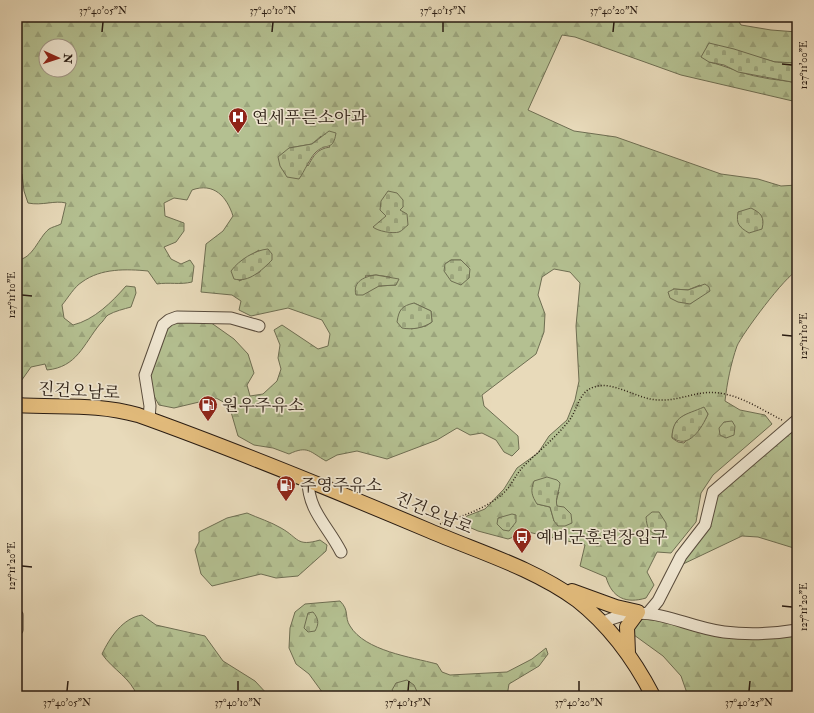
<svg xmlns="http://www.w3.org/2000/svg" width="814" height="713" font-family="'IM FELL Double Pica','Noto Serif KR',serif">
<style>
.forest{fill:url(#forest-firs);stroke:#6e6e52;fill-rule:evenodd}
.cemetery{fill:url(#cemetery-stones);stroke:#6e6e52}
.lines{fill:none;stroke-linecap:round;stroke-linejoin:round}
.minor-casing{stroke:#584b3c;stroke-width:13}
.major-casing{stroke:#281b12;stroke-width:16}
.path{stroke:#281b12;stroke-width:1.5;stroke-dasharray:1 2;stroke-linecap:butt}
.minor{stroke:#f0e7d2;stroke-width:11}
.major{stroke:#e4bd7d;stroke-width:14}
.ticks{fill:none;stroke:#281b12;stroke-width:1.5}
.labels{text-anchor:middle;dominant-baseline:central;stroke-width:3.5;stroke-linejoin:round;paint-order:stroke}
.poi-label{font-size:17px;fill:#281b12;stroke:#f0e7d2;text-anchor:start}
.street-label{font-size:17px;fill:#281b12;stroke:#f0e7d2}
.neatline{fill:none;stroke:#281b12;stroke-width:1.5}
.ticks-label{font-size:10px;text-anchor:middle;fill:#281b12}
</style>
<defs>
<pattern id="forest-firs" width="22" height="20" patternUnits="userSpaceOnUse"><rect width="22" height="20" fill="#b4c091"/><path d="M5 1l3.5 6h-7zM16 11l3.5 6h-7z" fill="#9ba47c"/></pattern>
<pattern id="cemetery-stones" width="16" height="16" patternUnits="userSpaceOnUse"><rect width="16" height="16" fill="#b4c091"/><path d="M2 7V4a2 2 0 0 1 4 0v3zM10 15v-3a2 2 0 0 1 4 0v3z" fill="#9ba47c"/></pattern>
</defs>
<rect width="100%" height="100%" fill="#e8daba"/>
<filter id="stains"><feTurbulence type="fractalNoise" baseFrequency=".005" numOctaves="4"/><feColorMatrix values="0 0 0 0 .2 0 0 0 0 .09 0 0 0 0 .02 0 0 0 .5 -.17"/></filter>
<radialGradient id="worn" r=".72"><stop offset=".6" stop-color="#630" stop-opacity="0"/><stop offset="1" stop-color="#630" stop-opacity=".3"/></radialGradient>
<path class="forest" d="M17,17H736L741,25L771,30L797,32V63L775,62L760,58L709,62C727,66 742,74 760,77C772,80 785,80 797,83V102L681,75L575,37L562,35L528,110L574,131L616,137L721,174L758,179L781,186L797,185V271C786,275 742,334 737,346C731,363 727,383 725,401L740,410L765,415L772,424L713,475L701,493L696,522L671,553L657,552L647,572L654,585L646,598C626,604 612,598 606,577L580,566L585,545L528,532L508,539L478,531L462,524L467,516L485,509L504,489L517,468L538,453L549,436L567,420L575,400L579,381L576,326L580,283L570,272L554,269L542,277L538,295L545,314L544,332L536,354L482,395L484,406L518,436L519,449L512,456L504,452L496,440L482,433L470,435L457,428L437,440L387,459L357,451L337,455L326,461C310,452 308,445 289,454L273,448L254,445L238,436L229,405L216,398L174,408L159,405L149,387V364L167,323L210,322L234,339L248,354L254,373L247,385L250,396L263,394L277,381L281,369L278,358L280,345L274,330L282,325L318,349L328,346L330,334L322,320L288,308L251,316L239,310L241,301L232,295L201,292L206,244L223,231L233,216C227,197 214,182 192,190L187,200L174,198L164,203L165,216L184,223V231L176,242L164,247L171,259L181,264L190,260L194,266L192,282C180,285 169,282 157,284L148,271C127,269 101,268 82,282C74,287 68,298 62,305L64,318L73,325C94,320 112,302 126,286L135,287L136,293L131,307C124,309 115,311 108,315C105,317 103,322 100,324C83,345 77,367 47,370L45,364L31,367L19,384L17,383V260C33,259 38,238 49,229C52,227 57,226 61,224L66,203C55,200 42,206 28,203L24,191L22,174L17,169ZM46,46H70V70H46ZM321,136L330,147C317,149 314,155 308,166L289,148L312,144ZM259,250L260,272L239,281L248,257ZM451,260H461L469,269V278L445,264ZM376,275L390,277L396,285L379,286L365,276ZM700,285V296L690,304L673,289L688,290ZM414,303L431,311L432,322L426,326L411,329ZM704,408L708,414L705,420L684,443L678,442L672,438C673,415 686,415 704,408ZM559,492C555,501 556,511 554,521L550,507L537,504Z
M797,421V549L758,537L742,536L681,565L713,494Z
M247,513C258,518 271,522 281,528C299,538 296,547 320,540L327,545L326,551L298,576L276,578L261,574L212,586L201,574L195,550L199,542V532L227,518Z
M340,601C350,611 344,617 350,626C365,651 411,657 437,664L442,672L450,675L507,672L532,659L546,648L548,654L539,666L509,684L507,696H419L418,693L397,696H325L309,674L296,664L289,648L290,628L295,612L305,604Z
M142,615L156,625L205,636L223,661L255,681L269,696H137C131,678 113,670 102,654C110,637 123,618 142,615Z
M642,619L660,621L719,637L778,638L797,633V691L793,696H688L681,676L663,656L634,635V624Z"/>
<path class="cemetery" d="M709,43L734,49L775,62L797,63V83L738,72L724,65L709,62L701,57Z
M329,131L336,133C333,152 327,142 316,152C311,156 304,172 299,179L287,177L280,166L278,157L289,148L312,144Z
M388,191L397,193L403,200V207L400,210L407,214L408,225C405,227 402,231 399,232C393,234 377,231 373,227L386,216L380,210L381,201Z
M751,208C761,213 765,217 762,229L749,233C739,227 736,224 738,212Z
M268,249L272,254V260C262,270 249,283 234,279L231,271C239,260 255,250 268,249Z
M451,260H461L470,269L469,278L461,285L451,281L444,271L445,264Z
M376,275L399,279L396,285L379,286L363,295H356C352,281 366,276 376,275Z
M705,284L709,287L710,291L690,304L678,302L670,298L668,292L674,289L688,290Z
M414,303L431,311L432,322C423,328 413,330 402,328L397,322C399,309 402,306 414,303Z
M704,407L708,414C702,428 688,451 672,437C673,415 686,415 704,407Z
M732,421L735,426L734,435L726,438L720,435L719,428L724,422Z
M547,477L557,480L560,483C559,492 555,498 557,506L564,507L571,514L572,523L565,526H558L554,521L550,507L537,504C532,496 530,491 534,481Z
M652,512H659L666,523V530L659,535C648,533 647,527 646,517Z
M512,514L516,515V522L509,531L503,530L497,524L498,518Z
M313,612C319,619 319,624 315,631L308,632L304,628L308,613Z
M407,680L414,685L419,696L396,695L392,690L396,683Z"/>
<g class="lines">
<g class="minor-casing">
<path id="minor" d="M149,419L150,406L145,375L163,325L169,320L177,317L231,318L259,326
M308,480C308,511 328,526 341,552
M648,613L658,601L681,556L705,525L713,492L797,420
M17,615V630
M602,623C649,599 678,626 724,632C748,635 773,634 797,630"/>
</g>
<g class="major-casing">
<path id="major" d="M17,405C59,408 96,403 138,415C236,450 333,490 430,531C479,552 533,568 577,600C610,626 634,659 653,696
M572,591L616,607L638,612L627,627L628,653"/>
</g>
<path class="path" d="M440,524C464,515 493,507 509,487C515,478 519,470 527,463C540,450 556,437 568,422C578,410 578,392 594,387C613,380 638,400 659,400C674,401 688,395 703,393C732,389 758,408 782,420"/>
<use href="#minor" class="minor"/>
<use href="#major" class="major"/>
</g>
<path class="ticks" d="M102,32L103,22M272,32L273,22M443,32V22M613,32L614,22M782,64L792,65M22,295L32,296M782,335L792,336M22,566L32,567M782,606L792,607M67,691L68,681M238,691V681M408,691L409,681M579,691V681M749,691L750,681"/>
<defs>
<g id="hospital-pin" transform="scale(1)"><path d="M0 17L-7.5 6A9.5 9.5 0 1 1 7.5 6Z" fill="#8f2418" stroke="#f0e7d2"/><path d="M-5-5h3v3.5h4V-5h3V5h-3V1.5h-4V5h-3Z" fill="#fff"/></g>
<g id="fuel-pin" transform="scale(1)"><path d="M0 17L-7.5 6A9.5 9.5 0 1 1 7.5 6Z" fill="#8f2418" stroke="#f0e7d2"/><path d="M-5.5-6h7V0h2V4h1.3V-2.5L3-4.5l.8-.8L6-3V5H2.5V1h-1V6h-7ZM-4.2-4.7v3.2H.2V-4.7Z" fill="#fff"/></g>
<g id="bus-pin" transform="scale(1)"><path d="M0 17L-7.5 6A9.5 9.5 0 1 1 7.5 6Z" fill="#8f2418" stroke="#f0e7d2"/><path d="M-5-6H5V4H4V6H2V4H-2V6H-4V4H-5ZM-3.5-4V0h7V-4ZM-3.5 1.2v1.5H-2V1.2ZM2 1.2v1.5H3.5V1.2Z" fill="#fff"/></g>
</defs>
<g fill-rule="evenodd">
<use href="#hospital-pin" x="238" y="117"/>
<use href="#fuel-pin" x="208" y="405"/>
<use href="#fuel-pin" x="286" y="485"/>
<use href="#bus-pin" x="522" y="537"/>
</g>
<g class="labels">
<g class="poi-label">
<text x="252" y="117">연세푸른소아과</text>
<text x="222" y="405">원우주유소</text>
<text x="300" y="485">주영주유소</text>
<text x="536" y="537">예비군훈련장입구</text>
</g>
<g class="street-label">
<text transform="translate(79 391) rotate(3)">진건오남로</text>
<text transform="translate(434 513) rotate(23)">진건오남로</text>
</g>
</g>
<rect width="814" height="713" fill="none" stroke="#e8daba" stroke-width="44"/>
<g transform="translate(58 58) rotate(93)"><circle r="19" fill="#f0e7d2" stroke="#a09585"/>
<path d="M0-3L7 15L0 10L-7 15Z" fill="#8f2418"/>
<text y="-6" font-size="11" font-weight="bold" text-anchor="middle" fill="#281b12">N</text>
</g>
<rect x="22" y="22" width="770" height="669" class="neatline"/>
<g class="ticks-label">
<text x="103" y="14">37°40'05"N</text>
<text x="273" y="14">37°40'10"N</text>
<text x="443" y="14">37°40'15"N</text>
<text x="614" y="14">37°40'20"N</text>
<text transform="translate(803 65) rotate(-90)" y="4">127°11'00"E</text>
<text transform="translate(11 295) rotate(-90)" y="4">127°11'10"E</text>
<text transform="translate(803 336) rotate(-90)" y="4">127°11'10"E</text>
<text transform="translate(11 566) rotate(-90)" y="4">127°11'20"E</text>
<text transform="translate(803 607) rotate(-90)" y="4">127°11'20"E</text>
<text x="67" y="706">37°40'05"N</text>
<text x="238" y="706">37°40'10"N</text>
<text x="408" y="706">37°40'15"N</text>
<text x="579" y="706">37°40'20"N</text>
<text x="749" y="706">37°40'25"N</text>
</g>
<rect width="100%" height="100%" filter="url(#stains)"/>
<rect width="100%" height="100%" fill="url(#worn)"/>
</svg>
